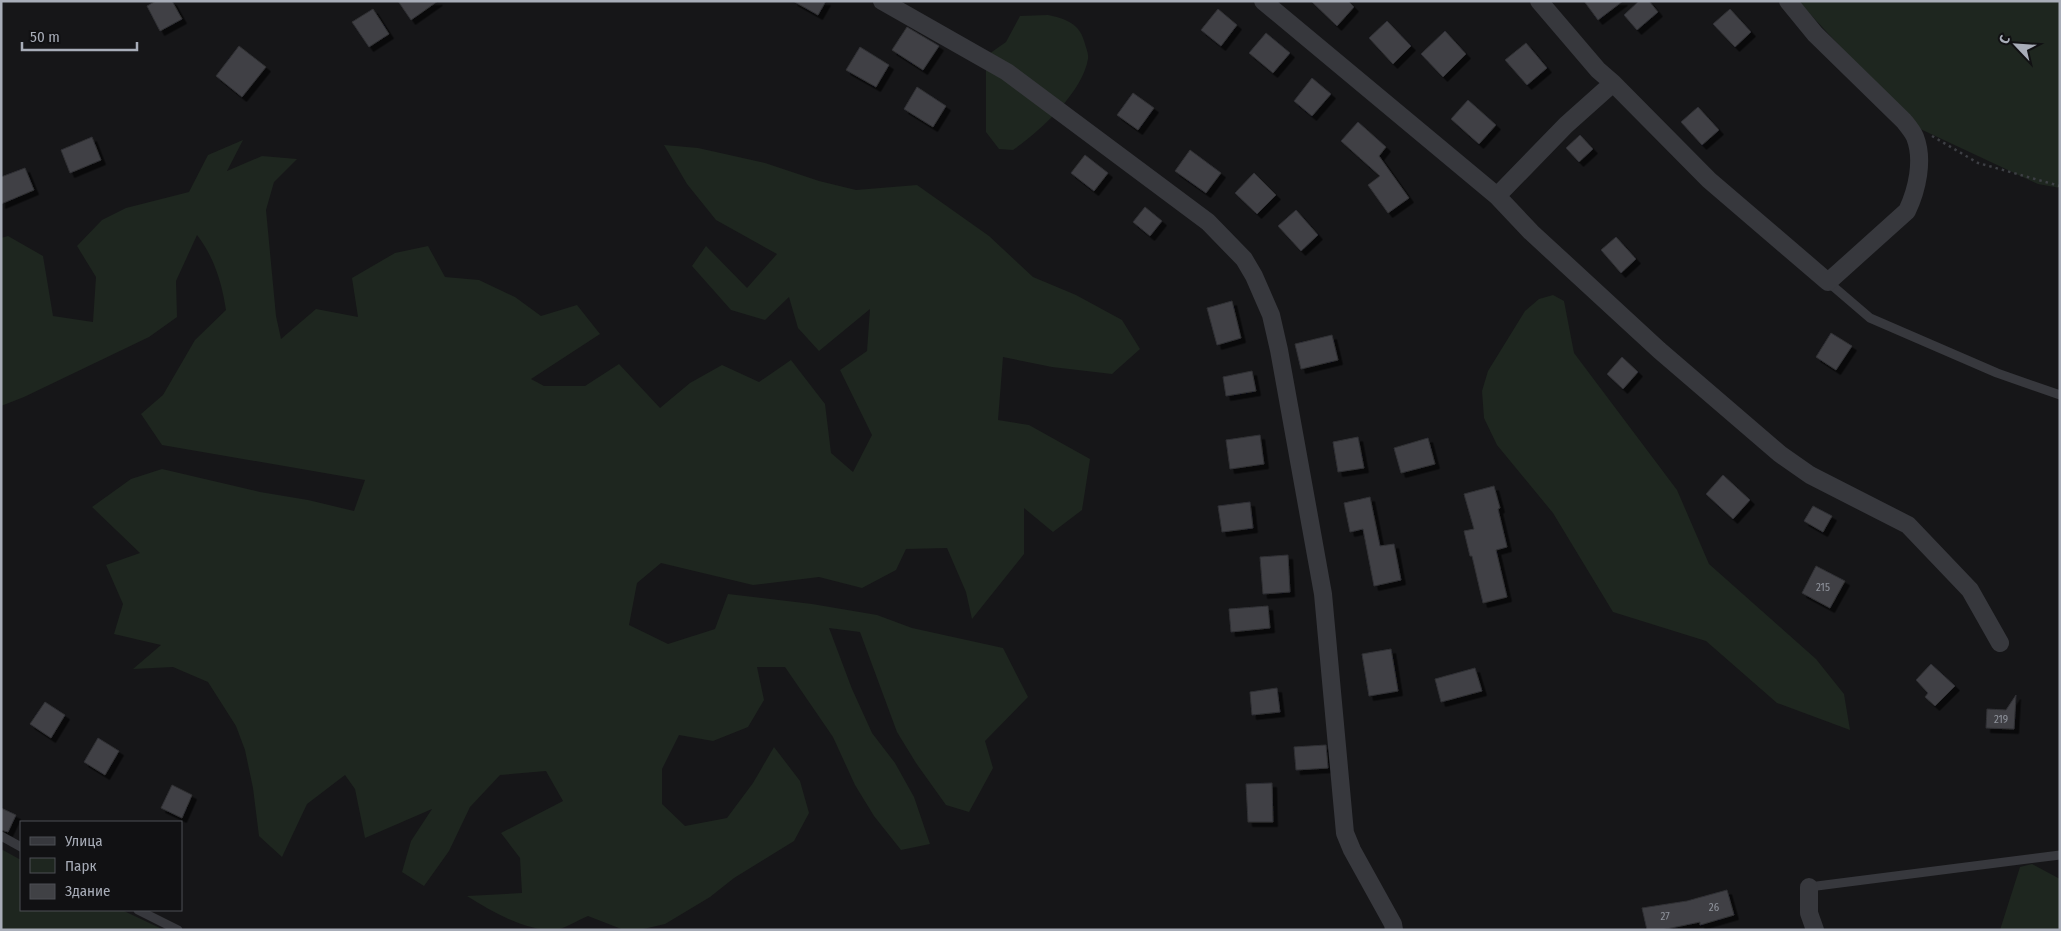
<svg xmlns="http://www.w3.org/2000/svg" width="2061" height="931" font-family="'Fira Sans Condensed',sans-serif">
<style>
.green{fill:#1e261f}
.building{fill:#404145;stroke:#303034;filter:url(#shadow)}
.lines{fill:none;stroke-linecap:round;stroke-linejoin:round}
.path{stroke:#3d3f44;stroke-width:2.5;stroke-dasharray:2.5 4;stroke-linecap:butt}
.service{stroke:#37383d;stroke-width:9}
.minor{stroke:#37383d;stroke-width:18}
.labels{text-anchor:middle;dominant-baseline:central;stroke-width:4;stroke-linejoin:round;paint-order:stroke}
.number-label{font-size:11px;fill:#8e929b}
</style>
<defs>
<filter id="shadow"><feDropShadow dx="4.5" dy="4.5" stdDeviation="0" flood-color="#0009"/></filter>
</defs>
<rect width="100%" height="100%" fill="#161618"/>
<path class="green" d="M1798,1H2060V188L2038,184L1914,126Z
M1048,15C1066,19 1080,23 1085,44C1086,48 1089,54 1088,59C1082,93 1040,131 1013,150L999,149L986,132V56L1006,42L1020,16Z
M243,140L227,171L262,156L297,159L274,182L266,210L276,316L281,339L316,309L358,317L352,278L395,253L428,246L445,277L479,280L515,297L541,316L577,305L600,334L531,379L544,386H585L619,364L660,408L690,383L722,365L759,382L791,360L825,404L831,453L853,472L872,435L840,370L867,351L870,309L819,351L798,328L789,297L765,320L731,310L692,266L706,246L747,288L777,254L716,220L687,184L664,145L698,148L765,163L819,181L856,190L917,185L989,236L1033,277L1076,295L1122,320L1140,349L1112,374L1052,367L1003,357L998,420L1029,425L1090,459L1082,510L1053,532L1024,508V554L972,619L966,592L947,548L906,549L896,570L862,588L819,577L753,585L661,563L637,583L629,625L668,644L715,629L728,594L812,604L877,615L912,628L1003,648L1028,697L985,741L993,768L969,812L946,805L916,763L897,732L860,632L829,628L852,689L872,733L895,763L914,797L930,844L901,850L874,816L855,785L833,737L785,667H757L764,700L748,727L713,741L679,735L662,769V804L685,826L727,818L753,783L774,747L800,781L809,813L794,841L734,878L710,897L665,924L639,930H624L588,916C578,920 566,928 556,930C524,931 493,912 467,896L522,893L520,858L501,833L563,801L546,771L500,775L470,807L449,851L424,886L402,872L411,841L432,809L365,838L355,789L345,775L307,804L282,857L259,836L253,788L245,750L236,726L208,682L173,667L133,669L161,645L114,634L123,604L106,565L140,553L92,507L131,479L162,469L260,492L308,500L354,511L365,480L162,445L141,414L163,395L195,340L226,310C222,283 214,257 197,235L176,281L177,317L149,337L24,397L1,406V238L8,236L43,256L53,316L93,322L96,277L77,246L102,220L126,208L189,192L208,155Z
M1553,295L1564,301L1574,353L1677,490L1709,564L1816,659L1844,694L1850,730L1777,703L1706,641L1613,612L1553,513L1497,445L1484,418L1482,391L1488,371L1525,311L1539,299Z
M1,849L21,860V910H122L164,930H1Z
M2032,864L2060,879V930H2000L2020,867Z"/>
<path class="building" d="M156,1H172L182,19L160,31L147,6Z
M398,1H438L411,20Z
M793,1H826L818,15Z
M1311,1H1348L1354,7L1337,26Z
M1584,1H1623L1598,20Z
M1639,1H1649L1658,12L1637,30L1624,15Z
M373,9L389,34L369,47L352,22Z
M1218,9L1237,25L1221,46L1201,30Z
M1730,9L1751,32L1735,47L1713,24Z
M1387,21L1411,46L1393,64L1369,38Z
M907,27L939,46L923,70L892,50Z
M1445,31L1466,54L1443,77L1421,54Z
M1266,33L1290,53L1273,73L1249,53Z
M1526,43L1547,68L1527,85L1505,60Z
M239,46L266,67L242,97L216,76Z
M860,47L889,65L876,87L846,70Z
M1312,78L1331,94L1312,116L1294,101Z
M917,87L946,106L933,127L904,109Z
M1133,93L1154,108L1138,130L1117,115Z
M1468,100L1496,125L1479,144L1451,119Z
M1698,107L1719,130L1702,145L1681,122Z
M1358,122L1386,147L1379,156L1409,198L1388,213L1368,185L1380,176L1341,141Z
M1580,135L1593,149L1579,162L1566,148Z
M92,137L101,160L70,173L61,150Z
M1190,150L1221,173L1206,193L1175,171Z
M1085,155L1108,173L1094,191L1071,173Z
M25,168L34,190L1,204V177Z
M1254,173L1276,195L1257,214L1235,193Z
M1145,207L1162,221L1150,236L1133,222Z
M1296,210L1318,235L1301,251L1278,226Z
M1616,237L1636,259L1621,273L1601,250Z
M1232,301L1241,338L1217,345L1207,308Z
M1831,333L1852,346L1836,370L1816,357Z
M1332,335L1338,360L1301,369L1295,344Z
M1622,357L1638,372L1623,389L1607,374Z
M1252,371L1256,391L1226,396L1223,377Z
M1260,435L1264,464L1230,469L1226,440Z
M1358,437L1364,468L1338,472L1333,442Z
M1428,438L1435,464L1401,473L1394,448Z
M1723,475L1750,500L1733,519L1706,494Z
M1494,486L1500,508L1498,509L1507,547L1496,550L1507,597L1483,603L1472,556H1470L1464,531L1474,529L1464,494Z
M1370,497L1380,546L1394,544L1401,580L1374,586L1363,529L1350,532L1344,503Z
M1250,502L1253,528L1222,532L1218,506Z
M1813,506L1832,516L1823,532L1804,521Z
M1288,555L1290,592L1263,594L1260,557Z
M1816,566L1845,581L1830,608L1802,593Z
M1268,606L1270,628L1231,632L1229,609Z
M1391,649L1398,691L1369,696L1362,654Z
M1931,664L1955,686L1935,706L1925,697L1928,693L1916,680Z
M1475,668L1482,691L1441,702L1435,679Z
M1277,688L1280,712L1252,715L1250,692Z
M2016,695L2014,729L1986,728L1987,709L2006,710Z
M45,702L65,715L51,738L30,724Z
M98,738L119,751L105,775L84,762Z
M1326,745L1328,768L1296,770L1294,747Z
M1272,783L1273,822H1248L1246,784Z
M172,785L192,795L182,818L161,808Z
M1,808L16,815L8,832L1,830Z
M1727,890L1734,915L1700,925V922L1661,930H1647L1642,908L1687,901Z"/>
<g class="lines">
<path class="path" d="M1932,136L1978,163L2060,186"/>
<path class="service" d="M1828,282L1870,318L1997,373L2060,395
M1,836L21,847
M1809,887L2060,855
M138,910L178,930"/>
<path class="minor" d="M882,1L1007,72L1208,222L1244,259L1254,276L1271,315L1279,350L1323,594L1345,833L1352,850L1393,924L1394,930
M1263,1L1497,196L1531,232L1659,350L1780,454L1810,475L1908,525L1970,590L2000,643
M1539,1L1598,70L1613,83L1709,180L1828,282L1907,211C1917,190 1924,160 1915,137C1913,132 1908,126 1904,121L1815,34L1788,1
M1497,196L1566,125L1613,83
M1809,887V913L1815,930"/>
</g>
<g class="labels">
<g class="number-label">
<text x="1823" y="587">215</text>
<text x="2001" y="719">219</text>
<text x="1714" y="907">26</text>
<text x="1665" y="916">27</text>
</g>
</g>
<rect width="2061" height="931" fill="none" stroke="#a8adb8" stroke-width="5"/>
<rect x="20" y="821" width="162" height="90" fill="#111113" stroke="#4d4f55"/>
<rect x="30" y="837" width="25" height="8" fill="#37383d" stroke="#4d4f55"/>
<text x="65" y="846" font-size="15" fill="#a8adb8">Улица</text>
<rect x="30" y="858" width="25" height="15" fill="#1e261f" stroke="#4d4f55"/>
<text x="65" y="871" font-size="15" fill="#a8adb8">Парк</text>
<rect x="30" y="884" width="25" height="15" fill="#404145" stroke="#4d4f55"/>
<text x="65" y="896" font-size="15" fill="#a8adb8">Здание</text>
<g transform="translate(2016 45) rotate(295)" stroke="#111113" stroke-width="4" paint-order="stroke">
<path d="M0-4L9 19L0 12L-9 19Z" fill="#a8adb8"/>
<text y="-8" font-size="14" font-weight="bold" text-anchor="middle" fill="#a8adb8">С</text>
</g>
<path d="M22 42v8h115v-8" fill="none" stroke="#a8adb8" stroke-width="2.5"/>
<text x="30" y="42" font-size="15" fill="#a8adb8" stroke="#111113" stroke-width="4" paint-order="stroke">50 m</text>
</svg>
